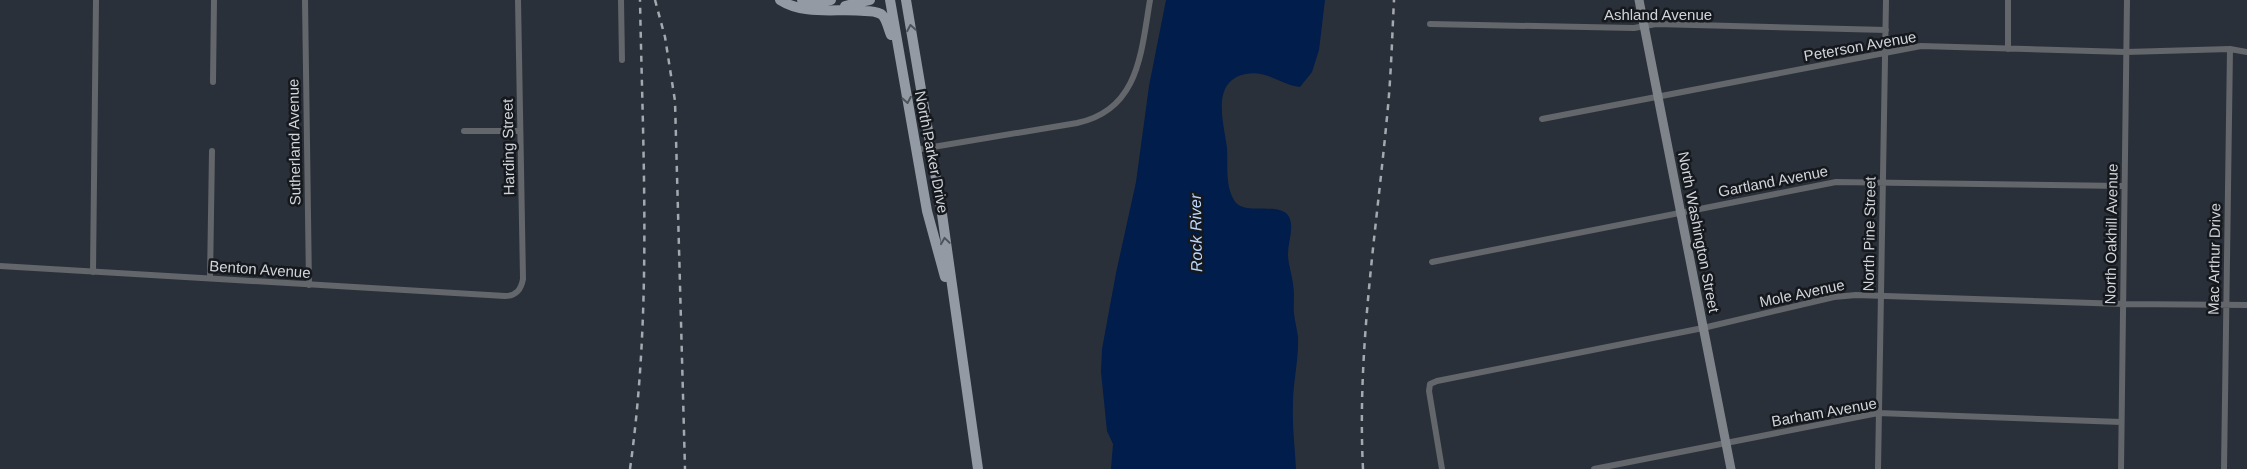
<svg xmlns="http://www.w3.org/2000/svg" width="2247" height="469" font-family="Helvetica,sans-serif">
<style>
.water{fill:#001d4b}
.lines{fill:none;stroke-linecap:round;stroke-linejoin:round}
.street{stroke:#63666a;stroke-width:6}
.secondary{stroke:#7f838a;stroke-width:9}
.primary{stroke:#949aa3;stroke-width:10}
.rail{stroke:#a4a8af;stroke-width:2.5;stroke-dasharray:6 6;stroke-linecap:butt}
.oneway{stroke:#4e5259}
.labels{text-anchor:middle;dominant-baseline:central;stroke-width:5;stroke-linejoin:round;paint-order:stroke}
.street-label{font-size:15px;fill:#d1d5db;stroke:#15181c}
.water-label{font-size:16px;font-style:italic;fill:#bdd7fc;stroke:#15181c}
</style>
<rect width="100%" height="100%" fill="#2a3039"/>
<path class="water" d="M1166,0H1325L1319,50L1312,72L1300,87C1281,85 1267,70 1246,74C1210,81 1224,123 1227,148C1228,165 1225,185 1234,200C1244,219 1289,196 1291,224C1292,234 1288,244 1288,254C1288,264 1292,274 1293,284C1295,294 1293,304 1294,314C1295,322 1297,329 1298,337C1299,359 1293,382 1293,405C1292,426 1295,448 1296,469H1111L1113,444L1107,431L1101,372L1102,349L1116,273L1136,182L1149,86Z"/>
<g class="lines">
<path class="street" d="M305,0L309,285
M621,0L622,60
M1430,24L1634,28L1656,24L1886,30
M2008,49V0
M213,82L214,0
M1542,119L1921,46L2126,52L2230,49L2247,52
M464,131H520
M915,150L1077,123C1139,110 1141,53 1150,0
M1432,262L1836,182L2124,186
M0,266L505,296C516,296 521,290 523,279L518,0
M93,272L96,0
M210,278L212,151
M1442,469L1429,391L1430,384L1437,381L1703,328L1834,297L1856,295L2123,304L2247,305
M1594,469L1878,413L2121,422
M1878,469L1886,0
M2121,469L2127,0
M2224,469L2230,49"/>
<path class="secondary" d="M1639,0L1731,469"/>
<path class="primary" d="M780,0C805,16 837,8 865,11C870,11 877,12 881,14C887,18 888,29 891,35
M802,0L815,2L831,0
M890,0L927,211L945,277
M906,0L942,214L978,469
M845,6L870,0"/>
<path class="rail" d="M655,0L665,37L675,101L685,469
M630,469C652,312 643,158 640,0
M1363,469C1357,351 1376,234 1387,117C1391,78 1392,39 1394,0"/>
</g>
<defs><path id="oneway-chevron" d="M-2-3.5L2.5 0L-2 3.5" fill="none" stroke-width="1.6" stroke-linecap="round" stroke-linejoin="round" transform="scale(1.25)"/></defs>
<g class="oneway">
<use href="#oneway-chevron" transform="translate(911 28) rotate(-100)"/>
<use href="#oneway-chevron" transform="translate(907 100) rotate(80)"/>
<use href="#oneway-chevron" transform="translate(945 241) rotate(-98)"/>
</g>
<g class="labels">
<g class="street-label">
<text x="1658" y="14">Ashland Avenue</text>
<text transform="translate(1860 46) rotate(-10)">Peterson Avenue</text>
<text transform="translate(294 142) rotate(-91)">Sutherland Avenue</text>
<text transform="translate(508 147) rotate(-91)">Harding Street</text>
<text transform="translate(932 152) rotate(79)">North Parker Drive</text>
<text transform="translate(1773 181) rotate(-11)">Gartland Avenue</text>
<text transform="translate(1699 232) rotate(79)">North Washington Street</text>
<text transform="translate(1869 234) rotate(-89)">North Pine Street</text>
<text transform="translate(2111 234) rotate(-89)">North Oakhill Avenue</text>
<text transform="translate(2214 259) rotate(-89)">Mac Arthur Drive</text>
<text transform="translate(260 269) rotate(4)">Benton Avenue</text>
<text transform="translate(1802 293) rotate(-12)">Mole Avenue</text>
<text transform="translate(1824 412) rotate(-10)">Barham Avenue</text>
</g>
<g class="water-label">
<text transform="translate(1196 233) rotate(-91)">Rock River</text>
</g>
</g>
</svg>
